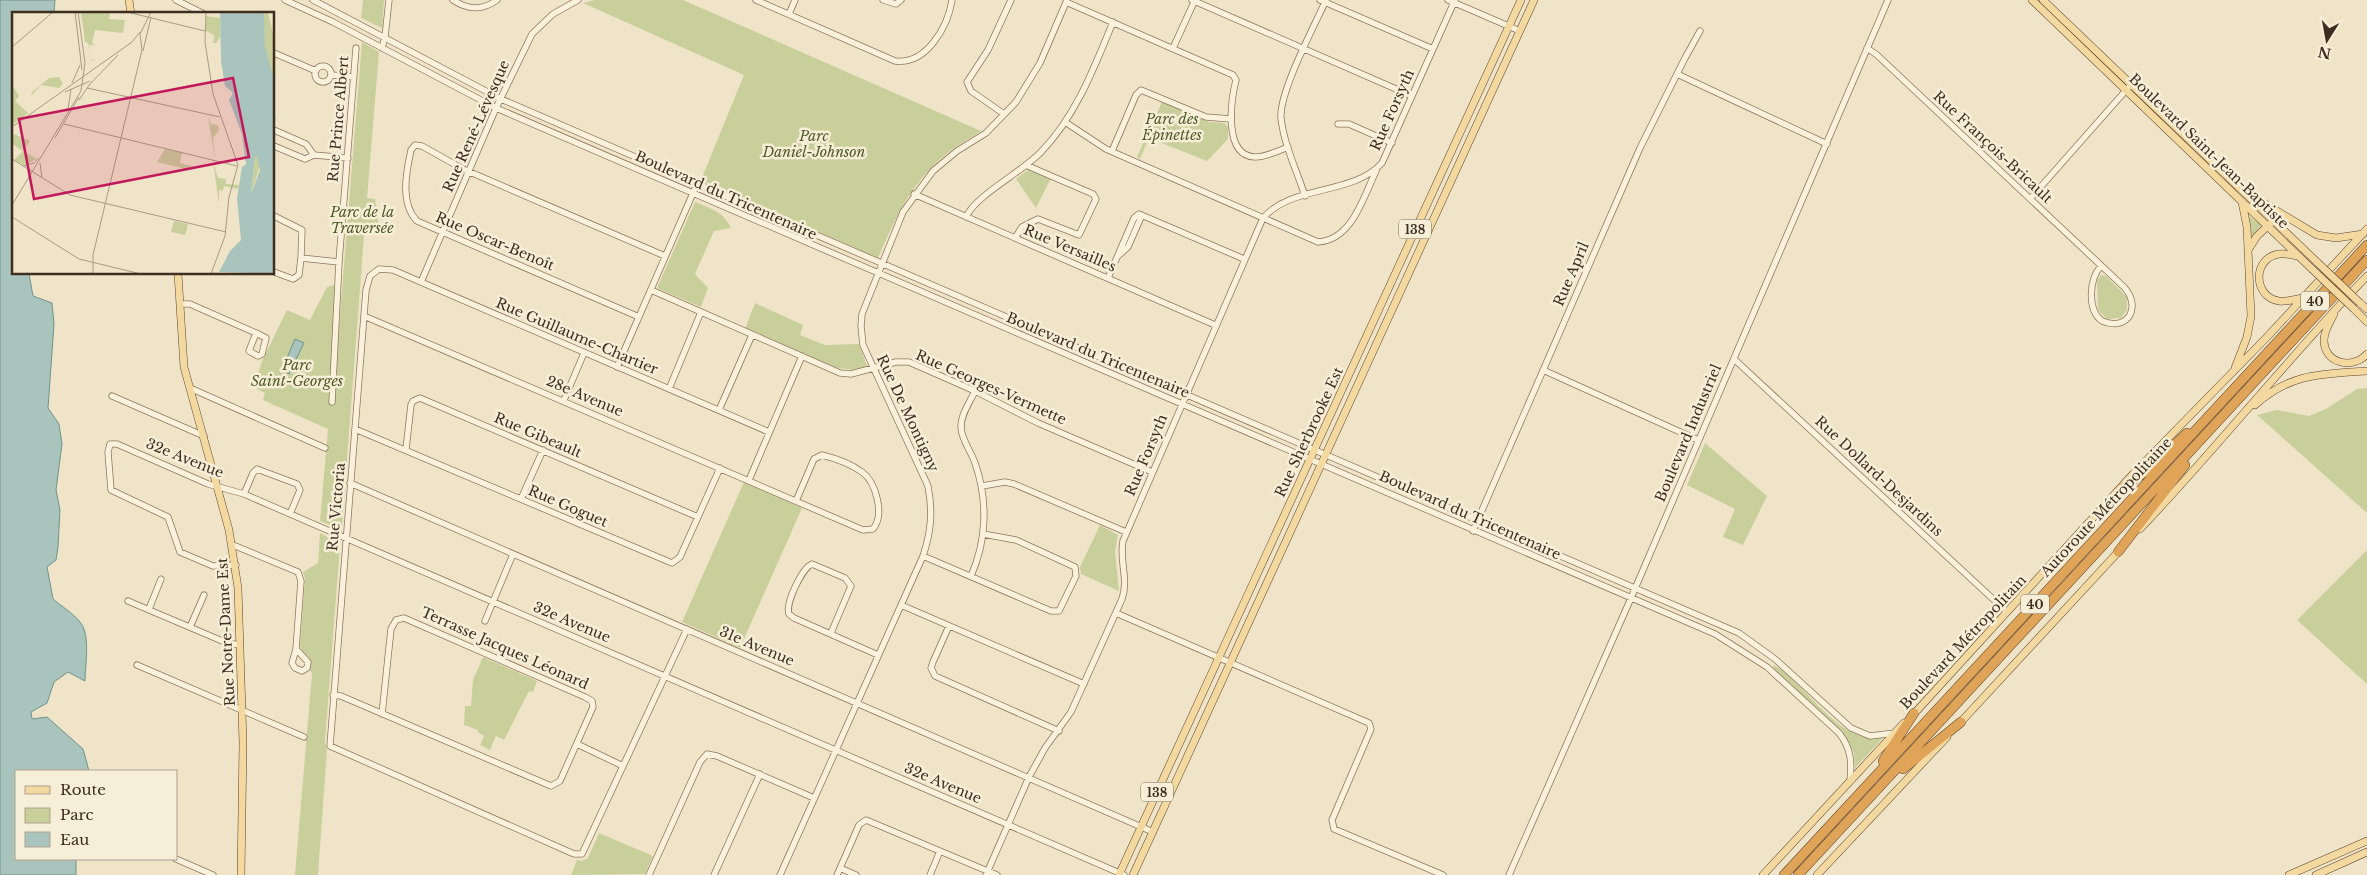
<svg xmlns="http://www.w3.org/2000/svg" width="2367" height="875" font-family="'Libre Baskerville',serif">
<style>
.green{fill:#c9cf9b}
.water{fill:#a9c4bc;stroke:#6f938a}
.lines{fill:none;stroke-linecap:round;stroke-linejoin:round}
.minor-casing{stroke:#8d765c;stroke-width:7}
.major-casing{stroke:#5b4430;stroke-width:8}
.highway-casing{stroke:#5b4430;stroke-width:10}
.minor{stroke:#faf1dc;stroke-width:5.5}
.major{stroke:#f3d9a0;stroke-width:7}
.highway{stroke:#e0a458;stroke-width:9}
.major-bridge-casing{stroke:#5b4430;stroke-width:8;stroke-linecap:butt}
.major-bridge{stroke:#f3d9a0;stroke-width:7}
.labels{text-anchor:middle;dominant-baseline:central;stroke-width:5;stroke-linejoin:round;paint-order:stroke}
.shield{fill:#f7eed8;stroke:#756857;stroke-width:1}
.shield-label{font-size:12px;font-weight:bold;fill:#3d2e20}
.street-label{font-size:14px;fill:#3d2e20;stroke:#f7eed8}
.park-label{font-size:14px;font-style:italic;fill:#4d5a26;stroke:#f7eed8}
.inset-river{fill:none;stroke:#a9c4bc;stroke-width:2.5}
.inset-road{fill:none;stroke:#a89b85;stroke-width:1}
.view{fill:#c2185b;fill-opacity:0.15;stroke:#c2185b;stroke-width:2.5}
.inset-edge{fill:none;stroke:#3d2e20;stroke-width:2.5}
</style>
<rect width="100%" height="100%" fill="#f0e4c8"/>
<path class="green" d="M363,0H384L382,28L361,18Z
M594,0H683L981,131C969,139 954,147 943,157C910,185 895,219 878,258L701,180L744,75L583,3Z
M362,42L379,52L367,198L375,199L379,229L364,236L342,525L337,528L320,521L328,429L263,400L265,393L253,387L263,359L287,310L310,320L327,287L340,284L335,377Z
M1162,102L1209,122L1224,123L1228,127V139L1207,161L1149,138L1140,159L1137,157Z
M1029,169L1051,178L1036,208L1016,179Z
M695,202C710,208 724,212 731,228L714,231L695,274L708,288L701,307L657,288Z
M2248,215L2261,225L2251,238L2250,237Z
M2101,275L2106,276L2127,297V310L2121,318L2107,319L2098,310L2097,281Z
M755,303L803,325L800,335L825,345L859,344L867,366L855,370L838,368L745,329Z
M2367,388V513L2257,415L2277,410L2309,416L2326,409L2357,389Z
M1705,443L1767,496L1743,545L1723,537L1735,509L1687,485Z
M744,482L802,508L740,648L682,622Z
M1100,525L1118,535L1115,552L1119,591L1081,574L1080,567Z
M320,533L340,544L325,742L327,749L318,875H295L312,673L309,669C315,657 303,656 300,646L305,579L303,572L318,563Z
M2367,550V684L2297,620Z
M483,657L537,681L533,692L529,691L504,740L496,736L490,750L480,745L484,736L478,732V730L464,725L465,706H471L473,680Z
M1774,665C1808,685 1838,745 1883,738L1855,768L1854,753L1843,733L1773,668Z
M599,833L653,856L645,874L571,875L577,860L582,861L588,858Z"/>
<path class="water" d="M0,0H55L54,14H14V274H29L33,296L52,303L54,324L48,408L59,424L62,444L56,490L60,510L58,547L56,560L47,567L53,599C61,606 73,613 80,622C91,635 85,665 85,681L68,672L54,682L47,703L31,712L32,719L47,717L83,749L89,771H16V859H76V875H0Z
M295,339L304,343L289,374L282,370Z"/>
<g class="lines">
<g class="minor-casing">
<path id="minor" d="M176,0L204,14
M285,0L333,22L496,108L1715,634L1767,667L1839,733C1851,748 1852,762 1850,781
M313,0L501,99L1739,633L1775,659L1851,728L1870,736L1895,733
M453,0C468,10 482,11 497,0
M756,0L895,61C927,65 948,26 952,0
M883,0L896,4L901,0
M1192,0L1412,96
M1320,0L1433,49
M1448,0L1520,31
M1066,2L1233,75L1236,80C1231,100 1223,156 1255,157C1266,157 1278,151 1288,147
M789,14L795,0
M382,48L385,37L389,0
M1173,48L1195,0
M1867,48L1877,55L2124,287C2142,307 2128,332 2102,321C2087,310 2089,279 2101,266
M274,53L316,71
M315 74a8 8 0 1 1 16 0a8 8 0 1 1-16 0Z
M1677,74L1827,144
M332,75L354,77
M1004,114L971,91L967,82L988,50L1011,0
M1065,122L1106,149L1318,242C1352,240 1363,198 1376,171
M1338,124H1349L1392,143
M274,130L306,144L314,155
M274,146L305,159L314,155L348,158
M1112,151L1136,95L1141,90L1206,117L1231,119
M914,194L1215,325
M1305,196C1297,171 1284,145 1281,118C1279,92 1314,27 1326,0
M2030,199L2128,88
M274,216L302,230L301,258
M966,217C976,195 1021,173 1041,152C1076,116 1094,68 1113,22
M1015,238L1022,227L1038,219L1079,235L1096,199L1093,194L1028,166
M1118,256L1128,247L1142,215
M274,272L293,279L299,275L301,258L339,262
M1108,278L1134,218L1139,214L1244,259
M421,282L496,108L532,34L553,14L578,0
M651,290L840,373L851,374L896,362H909L975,391L1038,423L1152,472
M180,304H190L256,333L266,338L262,354L258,356L249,351L256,333
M364,316L863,530L873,529C885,515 876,482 862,472C851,464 834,458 822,455L814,459L796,501
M639,317L417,221C400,203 406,173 411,150L415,145L422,146L463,169L665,256
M1734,359L2007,612
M617,367L697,184
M1543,370L1698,440
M190,388L325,448
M669,389L701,312
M112,396L204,436
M564,400L584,353
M332,402L339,262L356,48
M719,410L752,335
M355,429L672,563L680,557L720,468
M406,449L411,405L413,401L420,398L698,517
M749,480L802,356
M350,483L1153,832
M982,486L1005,482L1014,484L1126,532
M244,494L253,473L257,469L297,484L300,490L290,514
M521,499L543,450
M1473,531L1640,148L1685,58L1700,31
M233,545L298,572L301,581L296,649L292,663L295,668L302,671L307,668L308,662L296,649
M923,556L1051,611H1059L1076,576L1075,567L1016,540L983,534
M236,565L213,566L180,552L168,517L111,490L108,452L110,444H117L208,484L244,494L1124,875
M971,576C987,540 988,500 975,463C971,451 961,439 961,427C961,414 970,402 975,391
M128,601L227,643L240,645
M901,605L1084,684
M149,609L161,579
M1116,613L1369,723L1371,729L1332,820L1334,829L1443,875
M485,621L513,554
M949,626L933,662L931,668L935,676L1059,731
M190,627L204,595
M687,629L582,854H574L330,746L366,290L370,276L379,269L393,270L769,432
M831,633L851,586L845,578L812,564C802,568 785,604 789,614L794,618L878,655
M137,665L304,737
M333,695L341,696L551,786L560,781L593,707L592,701L585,697L404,618L396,620L391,629L382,714
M577,744L623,766
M176,859L213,875
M840,868L856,875
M649,875L700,762L707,754L717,756L814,798
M714,875L760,774
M780,875L923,556C931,532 933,512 928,486L863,345L861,326L862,314L903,212L933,171L957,151L986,133L1016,102L1040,63L1067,0
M837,875L859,825L866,820L997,875
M930,875L940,851
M986,875L1029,777L1045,748L1071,712L1122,599C1129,579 1119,561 1123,541L1263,218C1293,184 1352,196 1382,163L1455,0
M1509,875L1631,598L1888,0"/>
</g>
<g class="major-casing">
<path id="major" d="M129,0L131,14
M2032,0L2312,269
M2043,0L2318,263
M2257,199L2317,235L2336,238L2363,234
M2248,250L2257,236L2270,224
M2298,256C2292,255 2285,253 2279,254C2252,258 2253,297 2279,301C2287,302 2296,299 2303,298
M178,274L184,367L229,530L238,588L243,743L241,875
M2360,303L2367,309
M2354,309L2367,322
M2334,314C2330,322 2324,331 2324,340C2324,364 2353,370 2367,354
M2235,368L2247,337L2251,316L2247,227L2242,202
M2255,405C2290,373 2322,374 2367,371
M2140,529C2218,447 2288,358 2367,276
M1912,716L2133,474L2267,337L2367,229
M1958,725L2120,550
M1119,875L1521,0
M1133,875L1534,0
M1763,875L1904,723
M1817,875L1947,737
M2289,875L2367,841
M2316,875L2367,852"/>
</g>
<g class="highway-casing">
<path id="highway" d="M2122,488L2145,472L2187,433
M2118,552L2185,465
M1883,761L1914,713
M1903,769L1961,722
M1784,875L2367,245
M1798,875L2367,260"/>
</g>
<use href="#minor" class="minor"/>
<use href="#major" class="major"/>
<use href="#highway" class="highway"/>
<g class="major-bridge-casing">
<path id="major-bridge" d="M2318,263L2360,303
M2312,269L2354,309"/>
</g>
<use href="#major-bridge" class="major-bridge"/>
</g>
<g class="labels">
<g class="shield">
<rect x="1399" y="219.5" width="32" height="19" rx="4"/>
<rect x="2301" y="291.5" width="28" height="19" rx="4"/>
<rect x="2021" y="594.5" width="28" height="19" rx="4"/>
<rect x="1141" y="782.5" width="32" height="19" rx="4"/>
</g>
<g class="shield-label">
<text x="1415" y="229">138</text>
<text x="2315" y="301">40</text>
<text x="2035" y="604">40</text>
<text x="1157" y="792">138</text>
</g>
<g class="street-label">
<text transform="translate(1392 110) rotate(-66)">Rue Forsyth</text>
<text transform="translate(338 119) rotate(-85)">Rue Prince Albert</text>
<text transform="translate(476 126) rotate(-66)">Rue René-Lévesque</text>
<text transform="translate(1993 147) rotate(43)">Rue François-Bricault</text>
<text transform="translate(2209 151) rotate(44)">Boulevard Saint-Jean-Baptiste</text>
<text transform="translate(726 195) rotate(24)">Boulevard du Tricentenaire</text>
<text transform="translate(495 241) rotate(23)">Rue Oscar-Benoît</text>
<text transform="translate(1070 248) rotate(23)">Rue Versailles</text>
<text transform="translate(1571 274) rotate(-67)">Rue April</text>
<text transform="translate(577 336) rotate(23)">Rue Guillaume-Chartier</text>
<text transform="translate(1098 355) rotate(23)">Boulevard du Tricentenaire</text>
<text transform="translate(991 387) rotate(24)">Rue Georges-Vermette</text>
<text transform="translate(585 396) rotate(23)">28e Avenue</text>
<text transform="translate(908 413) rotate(65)">Rue De Montigny</text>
<text transform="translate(1309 432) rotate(-65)">Rue Sherbrooke Est</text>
<text transform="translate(1688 433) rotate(-67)">Boulevard Industriel</text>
<text transform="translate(538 435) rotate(23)">Rue Gibeault</text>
<text transform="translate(1146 455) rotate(-67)">Rue Forsyth</text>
<text transform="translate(185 458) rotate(22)">32e Avenue</text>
<text transform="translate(1879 476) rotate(43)">Rue Dollard-Desjardins</text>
<text transform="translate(568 506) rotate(23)">Rue Goguet</text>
<text transform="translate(336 507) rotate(-85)">Rue Victoria</text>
<text transform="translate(2106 507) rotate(-47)">Autoroute Métropolitaine</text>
<text transform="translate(1470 515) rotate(24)">Boulevard du Tricentenaire</text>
<text transform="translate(572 622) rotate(23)">32e Avenue</text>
<text transform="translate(226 632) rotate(-93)">Rue Notre-Dame Est</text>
<text transform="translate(1963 642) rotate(-47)">Boulevard Métropolitain</text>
<text transform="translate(757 646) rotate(23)">31e Avenue</text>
<text transform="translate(505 648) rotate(24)">Terrasse Jacques Léonard</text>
<text transform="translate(943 783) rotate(23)">32e Avenue</text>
</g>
<g class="park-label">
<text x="1172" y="119">Parc des<tspan x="1172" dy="16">Épinettes</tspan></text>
<text x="814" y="136">Parc<tspan x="814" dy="16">Daniel-Johnson</tspan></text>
<text x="362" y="212">Parc de la<tspan x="362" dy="16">Traversée</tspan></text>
<text x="297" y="365">Parc<tspan x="297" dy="16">Saint-Georges</tspan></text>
</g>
</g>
<g transform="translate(12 12)">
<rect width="262" height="262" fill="#f0e4c8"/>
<path d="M69,0H98L97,7L113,8L111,21L83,18L80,31L83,33H77L79,46L84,49L80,48L79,46L76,31L73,30ZM251,0H256L262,26V72L253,33ZM194,4L208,6V25L204,31H201L202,23L194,19ZM47,65L51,72L47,76L29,73L19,84L20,80L37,66ZM0,72L7,84L3,89L16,101L0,113ZM196,104L199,112L206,113L207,118L201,126L203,148ZM0,121L18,129L11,139L25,147L12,153L2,148L11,139L0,132ZM153,137L170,141L168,151L184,155L178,158L145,150ZM245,143L249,151L239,182L243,145ZM201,149L206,166L214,167V172L227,173L226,177L212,174L211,179L207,178V192ZM162,209L176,212L173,223L159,220Z" fill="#c9cf9b"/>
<path d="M208,0H251L252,6L253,33L263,72L262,262L207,260L218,239L229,228L225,187L230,155L234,152L230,122L217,88L221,81L213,74L209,49ZM245,144L248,158L239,182L243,145Z" fill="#a9c4bc" fill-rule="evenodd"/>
<path class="inset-river" d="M229,0L246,78L263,107M239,262V239L231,226L236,225L263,200"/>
<path class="inset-road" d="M63,0L70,58M115,0L193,19M194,0L193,30L201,82L226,153L217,185L213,224L199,262M0,35L41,0M131,39L139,5M60,71L68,53M75,76L208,105M53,80L78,69M67,88L78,72L106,43M56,98L59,77M52,112L225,154M0,115L120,30L128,20M43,126L67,85M0,147L58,183L214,220M28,151L30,166M11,154L22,151L27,146M0,193L69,79L73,51L66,0M0,205L67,247L129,262M81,262V243L130,38L128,22L139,0"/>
<path class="view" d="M221,66L237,145L22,187L7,107Z"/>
<rect width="262" height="262" class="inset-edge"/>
</g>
<rect x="15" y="770" width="162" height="90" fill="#f7eed8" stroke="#ada18e"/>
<rect x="25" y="786" width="25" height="8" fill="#f3d9a0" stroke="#ada18e"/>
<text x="60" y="795" font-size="15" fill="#3d2e20">Route</text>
<rect x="25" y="808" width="25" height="15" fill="#c9cf9b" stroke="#ada18e"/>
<text x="60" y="820" font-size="15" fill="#3d2e20">Parc</text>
<rect x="25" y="832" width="25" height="15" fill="#a9c4bc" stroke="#ada18e"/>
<text x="60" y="845" font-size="15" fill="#3d2e20">Eau</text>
<g transform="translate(2327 40) rotate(191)" stroke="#f7eed8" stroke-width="4" paint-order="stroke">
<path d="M0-4L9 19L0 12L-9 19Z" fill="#3d2e20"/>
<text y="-8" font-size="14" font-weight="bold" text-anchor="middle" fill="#3d2e20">N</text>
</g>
</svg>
